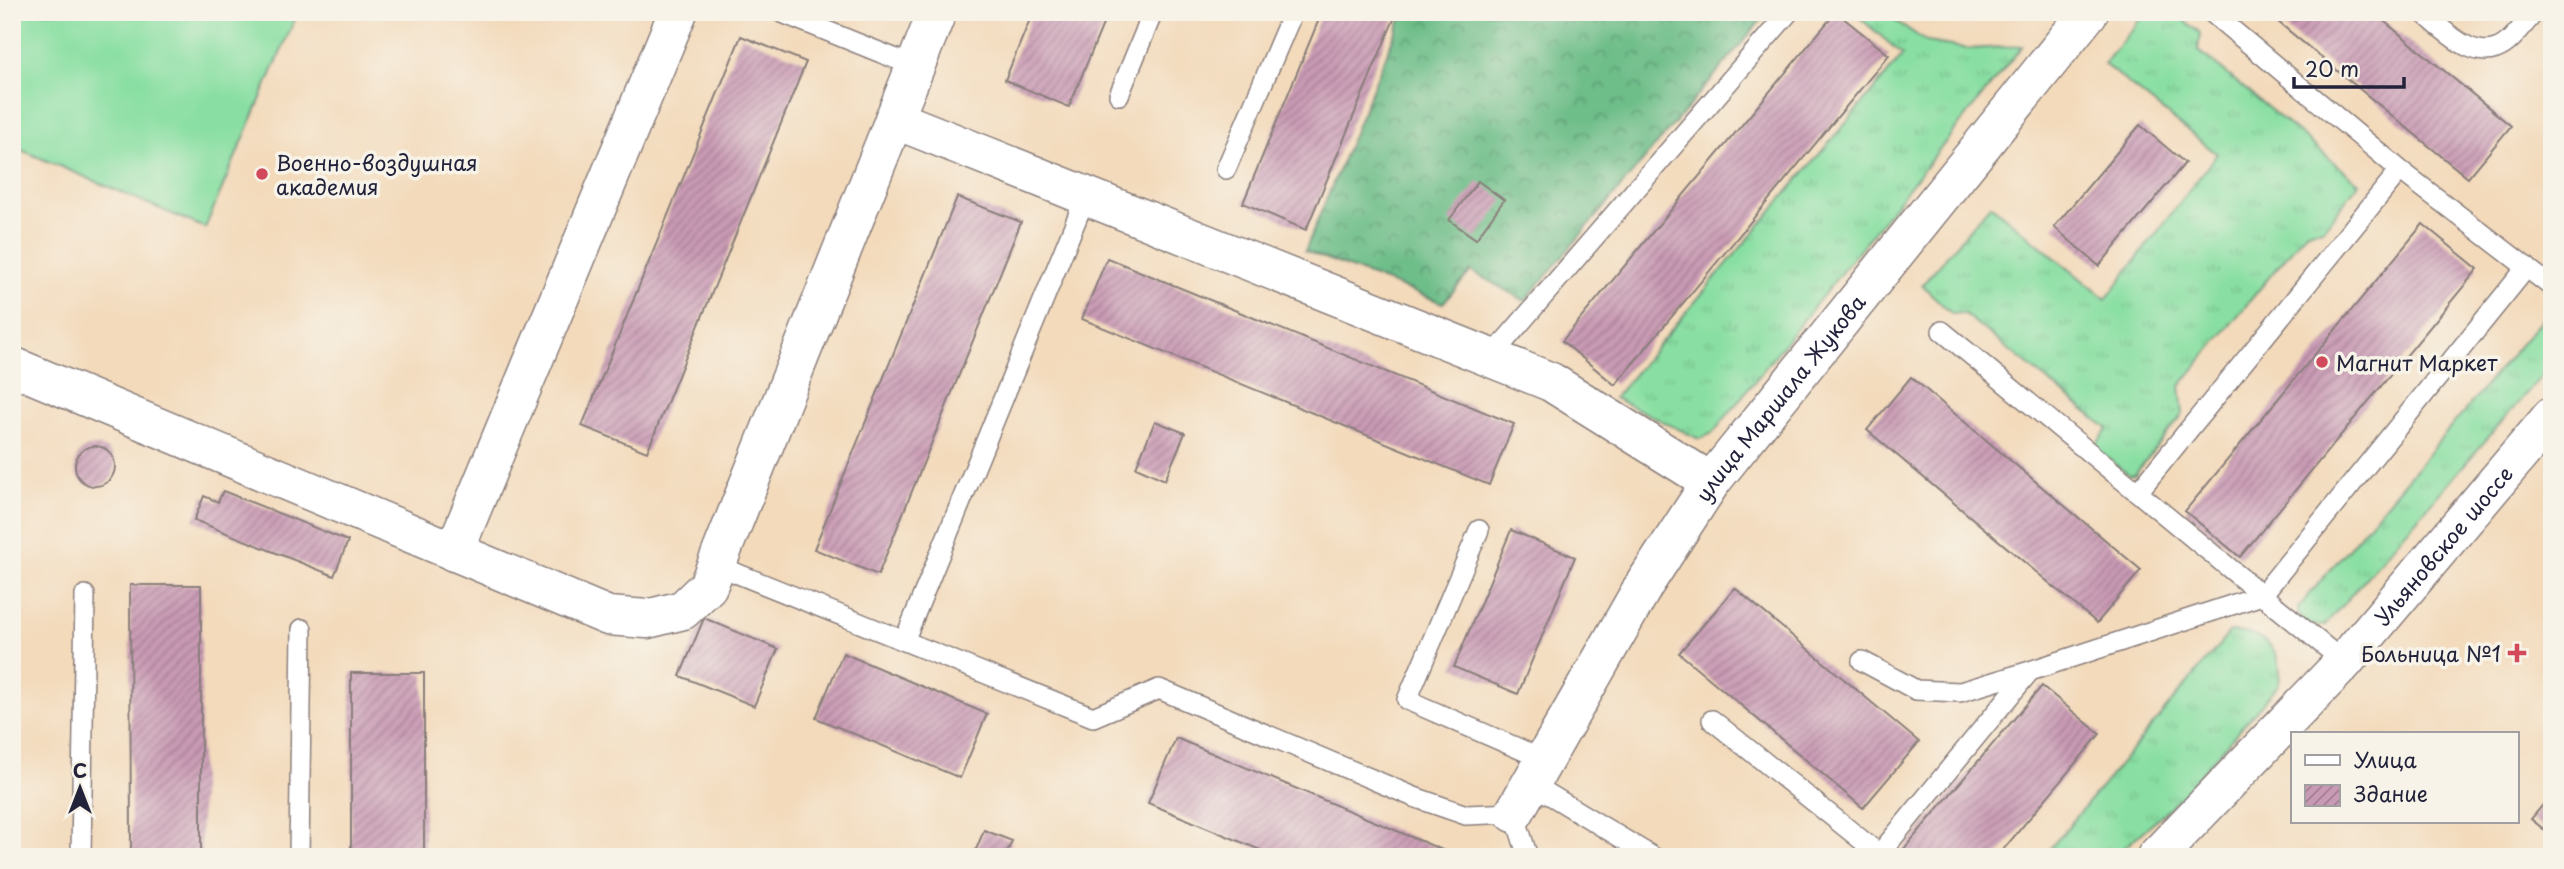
<svg xmlns="http://www.w3.org/2000/svg" width="2564" height="869" font-family="'Playpen Sans',sans-serif">
<style>
.grass{fill:url(#grass-tufts);stroke:#56806f;stroke-width:2}
.forest{fill:url(#forest-crowns);stroke:#487062;stroke-width:2}
.pitch{fill:#89dfa3;stroke:#56806f;stroke-width:2}
.building{fill:url(#building-hatch)}
.lines{fill:none;stroke-linecap:round;stroke-linejoin:round}
.lane-casing{stroke:#8a7e7b;stroke-width:22}
.street-casing{stroke:#8a7e7b;stroke-width:41}
.primary-casing{stroke:#8a7e7b;stroke-width:41}
.lane{stroke:#fff;stroke-width:19}
.street{stroke:#fff;stroke-width:38}
.primary{stroke:#fff;stroke-width:38}
.poi-dot{fill:#d1495b;stroke:#f7f3e8;stroke-width:2.5}
.labels{text-anchor:middle;dominant-baseline:central;stroke-width:7;stroke-linejoin:round;paint-order:stroke}
.poi-label{font-size:21px;fill:#22223b;stroke:#f7f3e8;text-anchor:start}
.street-label{font-size:21px;fill:#22223b;stroke:#f7f3e8}
</style>
<defs>
<pattern id="grass-tufts" width="24" height="20" patternUnits="userSpaceOnUse" patternTransform="scale(1.75)"><rect width="24" height="20" fill="#89dfa3"/><path d="M3 7l-1-3M5 7V3M7 7l1-3M15 17l-1-3M17 17v-4M19 17l1-3" fill="none" stroke="#76bf8d"/></pattern>
<pattern id="forest-crowns" width="20" height="18" patternUnits="userSpaceOnUse" patternTransform="scale(1.75)"><rect width="20" height="18" fill="#6ebe89"/><path d="M2 6a3 3 0 1 1 6 0M12 15a3 3 0 1 1 6 0" fill="none" stroke="#5a9a71"/></pattern>
<pattern id="building-hatch" width="6" height="6" patternUnits="userSpaceOnUse" patternTransform="scale(1.75)"><rect width="6" height="6" fill="#c99ab4"/><path d="M-1 1l2-2M0 6l6-6M5 7l2-2" fill="none" stroke="#a37d94"/></pattern>
</defs>
<rect width="100%" height="100%" fill="#f7f3e8"/>
<filter id="ink" filterUnits="userSpaceOnUse"><feTurbulence type="fractalNoise" baseFrequency=".0143" numOctaves="2"/><feDisplacementMap in="SourceGraphic" scale="14" xChannelSelector="R" yChannelSelector="G"/><feConvolveMatrix kernelMatrix="1 2 1 2 8 2 1 2 1" color-interpolation-filters="sRGB"/></filter>
<filter id="wash" filterUnits="userSpaceOnUse"><feTurbulence type="fractalNoise" baseFrequency=".00686" numOctaves="4" result="noise"/><feDisplacementMap in="SourceGraphic" scale="28" xChannelSelector="R" yChannelSelector="G"/><feGaussianBlur stdDeviation="1.57" result="paint"/><feColorMatrix in="noise" values="0 0 0 0 0 0 0 0 0 0 0 0 0 0 0 0 0 1.4 0 .05"/><feComposite in="paint" operator="in"/></filter>
<g filter="url(#wash)">
<rect width="100%" height="100%" fill="#f3dabb"/>
<path class="grass" d="M1853,12H1883L1927,42L1969,49L2022,46L1713,433L1699,439L1614,398L1903,55Z
M2146,12H2174L2200,33L2198,50L2359,183L2323,229L2307,231L2180,386L2183,414L2135,474L2129,475L2094,447L2108,429L1963,313L1952,314L1922,285L1990,205L2106,299L2217,154L2104,64Z
M2552,307V364L2324,626L2308,625L2298,614V608Z
M2230,632C2262,632 2285,648 2279,684L2179,799L2114,857H2043Z"/>
<path class="forest" d="M1404,12H1768L1525,301L1471,271L1443,303L1305,251Z"/>
<path class="pitch" d="M12,12H298L205,228L12,146Z"/>
<g id="blocks">
<path class="building" d="M1033,12H1108L1069,107L1005,80Z
M1322,12H1397L1306,230L1243,203Z
M1836,12L1889,55L1615,385L1562,341Z
M2266,12H2373L2511,126L2468,178Z
M741,36L806,62L647,452L582,426Z
M2140,125L2185,163L2099,266L2054,227Z
M1478,181L1504,200L1476,239L1449,220Z
M957,197L1021,222L878,575L814,549Z
M2423,224L2478,269L2240,557L2185,511Z
M1107,258L1514,424L1489,485L1082,319Z
M1911,377L2141,570L2097,623L1867,430Z
M1155,421L1185,433L1165,480L1136,467Z
M75 466a20 20 0 1 1 40 0a20 20 0 1 1-40 0Z
M223,491L348,541L334,576L194,520L204,496L218,502Z
M1511,530L1575,557L1518,694L1454,667Z
M130,585H201V857H131Z
M1735,588L1919,742L1863,808L1679,653Z
M704,618L778,649L754,706L680,676Z
M843,653L987,714L960,778L816,718Z
M351,673H424V857H351Z
M2042,686L2100,734L1997,857H1897Z
M1176,738L1459,857H1277L1148,803Z
M2552,794V836L2531,819Z
M984,830L1012,841L1005,857H973Z"/>
</g>
</g>
<g filter="url(#ink)">
<use href="#blocks" fill-opacity="0" stroke="#8a7e7b" stroke-width="2"/>
<g class="lines">
<g class="lane-casing">
<path id="lane" d="M780,12L916,67
M2211,12L2400,170L2552,287
M2422,12C2443,29 2475,65 2504,45C2515,38 2525,22 2535,12
M1119,95L1153,12
M1226,169L1293,12
M1942,331L2262,595L2527,267
M1490,358L1789,12
M2138,492L2400,170
M1479,530L1407,700L1545,760
M716,565L1093,717L1159,689L1414,797L1466,815L1514,813L1528,857
M905,639L1086,196
M1862,661L1916,690L1960,692L2030,671
M1712,720L1879,854
M1532,784L1653,857
M81,857L85,595
M299,857L302,629
M1877,857L2030,671L2262,595L2344,662"/>
</g>
<g class="street-casing">
<g id="street">
<path d="M894,119L1551,382L1711,482"/>
<path d="M12,366L608,616L647,619L683,610L708,586L937,12"/>
<path d="M454,552L678,12"/>
<path id="s1" d="M1514,813L1644,585L1711,482L2089,12"/>
</g>
</g>
<g class="primary-casing">
<g id="primary">
<path id="s2" d="M2156,857L2344,662L2552,416"/>
</g>
</g>
<use href="#lane" class="lane"/>
<use href="#street" class="street"/>
<use href="#primary" class="primary"/>
</g>
</g>
<g class="poi-dot">
<circle cx="262" cy="174" r="7"/>
<circle cx="2322" cy="362" r="7"/>
<path d="M2513.5 642.5h7v7h7v7h-7v7h-7v-7h-7v-7h7z"/>
</g>
<g class="labels">
<g class="poi-label">
<text x="276" y="162">Военно-воздушная<tspan x="276" dy="24">академия</tspan></text>
<text x="2336" y="362">Магнит Маркет</text>
<text x="2501" y="653" text-anchor="end">Больница №1</text>
</g>
<g class="street-label">
<text stroke="none"><textPath href="#s1" startOffset="494">улица Маршала Жукова</textPath></text>
<text stroke="none"><textPath href="#s2" startOffset="424">Ульяновское шоссе</textPath></text>
</g>
</g>
<rect width="2564" height="869" fill="none" stroke="#f7f3e8" stroke-width="42"/>
<rect x="2291" y="732" width="228" height="91" fill="#f7f3e8" stroke="#a29fa3" stroke-width="2"/>
<rect x="2305" y="755" width="35" height="10" fill="#ffffff" stroke="#a29fa3" stroke-width="2"/>
<text x="2354" y="768" font-size="21" fill="#22223b">Улица</text>
<rect x="2305" y="785" width="35" height="21" fill="url(#building-hatch)" stroke="#a29fa3" stroke-width="2"/>
<text x="2354" y="802" font-size="21" fill="#22223b">Здание</text>
<g transform="translate(80 788)" stroke="#f7f3e8" stroke-width="5" paint-order="stroke">
<path d="M0-5L12 26L0 18L-12 26Z" fill="#22223b"/>
<text y="-10" font-size="19" font-weight="bold" text-anchor="middle" fill="#22223b">С</text>
</g>
<path d="M2294 77v10h110v-10" fill="none" stroke="#22223b" stroke-width="3.5"/>
<text x="2305" y="77" font-size="21" fill="#22223b" stroke="#f7f3e8" stroke-width="5" paint-order="stroke">20 m</text>
</svg>
